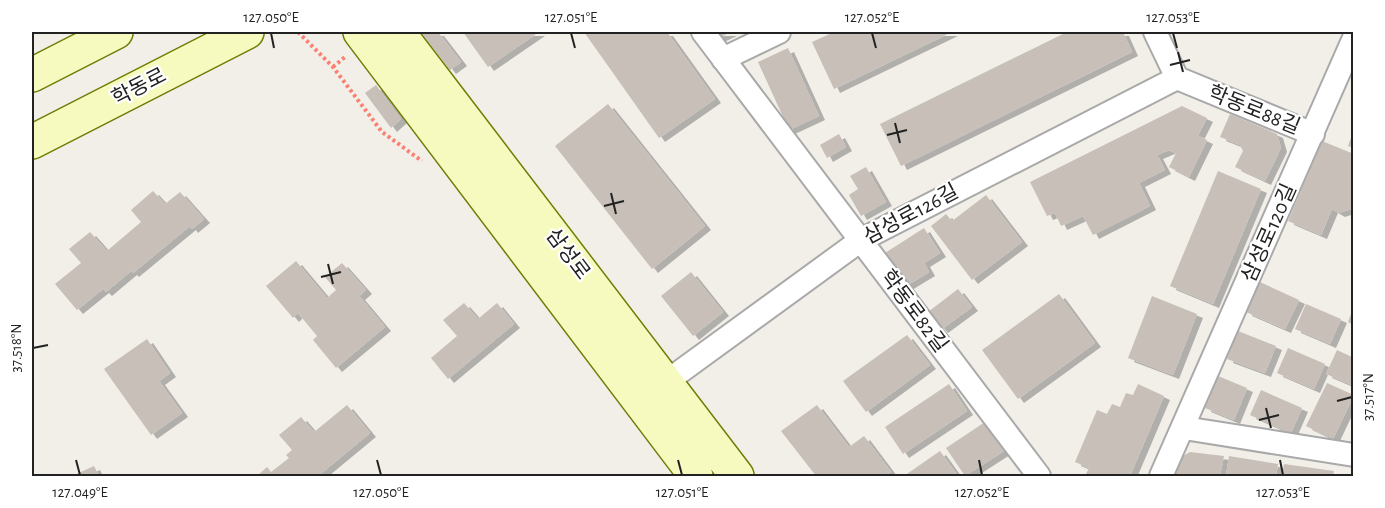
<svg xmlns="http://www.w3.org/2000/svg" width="1385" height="508" font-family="'Alegreya Sans','Noto Sans KR',sans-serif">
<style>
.building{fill:#c7bfb8;filter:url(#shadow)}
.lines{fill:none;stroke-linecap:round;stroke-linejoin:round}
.minor-casing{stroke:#a9a9a9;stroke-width:26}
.secondary-casing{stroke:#707d05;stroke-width:36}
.path{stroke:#fa8072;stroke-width:4;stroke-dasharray:3 3;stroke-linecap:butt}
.minor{stroke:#fff;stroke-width:22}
.secondary{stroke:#f7fabf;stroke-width:33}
.ticks{fill:none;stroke:#222;stroke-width:2}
.labels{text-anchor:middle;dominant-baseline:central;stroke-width:4.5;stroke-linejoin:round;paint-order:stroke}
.street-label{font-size:21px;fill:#222;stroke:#fff}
.neatline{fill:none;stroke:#222;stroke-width:2}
.ticks-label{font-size:15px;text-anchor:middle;fill:#222}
</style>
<defs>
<filter id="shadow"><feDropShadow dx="6" dy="4" stdDeviation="0" flood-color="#0004"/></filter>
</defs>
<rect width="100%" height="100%" fill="#f2efe9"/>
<path class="building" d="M421,32H438L461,62L450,70Z
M463,32H539L488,67Z
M584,32H667L715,99L659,138Z
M712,32H731L716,39Z
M834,32H952L834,89L812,42Z
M1067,32H1123L1132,52L901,166L880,124Z
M788,48L819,116L789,130L758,62Z
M376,85L401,119L391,128L365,93Z
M608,104L705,226L652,269L555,146Z
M1182,106L1207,118L1198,136L1207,140L1189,177L1169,167L1176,153L1169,150L1157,155L1165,170L1139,183L1150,206L1093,235L1083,216L1061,226L1055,213L1047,216L1030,182Z
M1230,114L1277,134L1281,148L1265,181L1235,167L1243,151L1240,145L1220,137Z
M1353,132H1354V148L1348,146Z
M839,134L846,147L827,158L820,145Z
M1322,141L1354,154V208L1339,213L1332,209L1321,235L1288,221Z
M866,167L886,202L861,216L849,195L858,189L850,176Z
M1218,171L1261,189L1213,304L1170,286Z
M153,191L165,204L180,192L204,219L192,229L190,226L133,273L131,271L106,292L103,289L77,310L55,284L81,263L69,249L90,232L107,251L141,222L131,210Z
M986,195L1022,242L972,280L931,226L946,214L952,221Z
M924,228L940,253L924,263L929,272L906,286L885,253Z
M296,261L327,298L336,290L325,277L342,263L366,290L359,296L385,327L336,368L313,340L317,336L298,313L293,318L266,286Z
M691,272L723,312L693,336L661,296Z
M1260,282L1299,300L1285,329L1246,312Z
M958,289L972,307L942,329L928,312Z
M1059,294L1095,343L1018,399L982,350Z
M1152,296L1197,314L1173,375L1128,358Z
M464,303L478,319L497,303L514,324L448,379L431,358L457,336L443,320Z
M1306,304L1341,319L1330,344L1295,329Z
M1353,309H1354V325L1348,322Z
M1238,331L1276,346L1265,373L1227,359Z
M907,335L930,365L866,412L843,381Z
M147,339L170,373L159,381L182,413L151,435L104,369Z
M1288,348L1325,364L1314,389L1277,373Z
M1337,350L1354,358V386L1326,374Z
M1218,376L1247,388L1234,420L1205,408Z
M1327,383L1354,395L1333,439L1306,426Z
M949,384L967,411L903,454L885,427Z
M1138,384L1164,396L1130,476H1085L1089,468L1075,462L1097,410L1107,414L1112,404L1120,407L1126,393L1133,395Z
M1261,390L1302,408L1291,433L1250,415Z
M347,405L370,433L318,476H257L267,467L271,472L289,458L286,455L292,450L279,435L301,417L314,432Z
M817,405L849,447L864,436L891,472L884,476H816L781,431Z
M985,422L1004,451L965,476L946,448Z
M940,451L958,476H904Z
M1190,452L1224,456L1220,476H1174L1181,457Z
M1229,456L1278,464L1276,476H1226Z
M1284,464L1334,471L1333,476H1282Z
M94,466L99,476H72Z"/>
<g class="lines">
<g class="minor-casing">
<path id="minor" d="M703,32L1039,476
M1155,32L1177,78L1313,134
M723,59L779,32
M666,382L861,240L1177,78
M1184,428L1354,455
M1161,476L1354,38"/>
</g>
<g class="secondary-casing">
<path id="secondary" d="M360,32L696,476
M398,32L737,476
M32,75L116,32
M32,142L247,32"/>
</g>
<path class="path" d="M298,32L333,67L382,132L422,161
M333,67L345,57"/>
<use href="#minor" class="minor"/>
<use href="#secondary" class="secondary"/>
</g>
<path class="ticks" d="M271,33L274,48M571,33L575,48M872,33L876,48M1173,33L1177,48M1178,52L1183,72M1170,65L1190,60M895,123L900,143M887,135L907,130M611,193L616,214M604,206L624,201M328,264L333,284M321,277L341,272M33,348L48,345M1337,401L1352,397M1266,408L1271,428M1259,420L1279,415M76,460L80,475M377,460L381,475M678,460L682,475M979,460L982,475M1280,460L1283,475"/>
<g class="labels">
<g class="street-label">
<text transform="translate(139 87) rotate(-27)">학동로</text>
<text transform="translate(1254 110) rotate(22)">학동로88길</text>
<text transform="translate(911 214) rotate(-28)">삼성로126길</text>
<text transform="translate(1269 233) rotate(-66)">삼성로120길</text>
<text transform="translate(568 254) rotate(53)">삼성로</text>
<text transform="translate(914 311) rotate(53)">학동로82길</text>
</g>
</g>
<rect width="1385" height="508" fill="none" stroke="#ffffff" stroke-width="66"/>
<rect x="33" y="33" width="1319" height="442" class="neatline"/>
<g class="ticks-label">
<text x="271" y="22">127.050°E</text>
<text x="571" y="22">127.051°E</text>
<text x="872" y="22">127.052°E</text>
<text x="1173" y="22">127.053°E</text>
<text transform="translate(16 348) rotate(-90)" y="5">37.518°N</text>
<text transform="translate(1368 397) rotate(-90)" y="5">37.517°N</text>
<text x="80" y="497">127.049°E</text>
<text x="381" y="497">127.050°E</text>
<text x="682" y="497">127.051°E</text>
<text x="982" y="497">127.052°E</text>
<text x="1283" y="497">127.053°E</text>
</g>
</svg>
